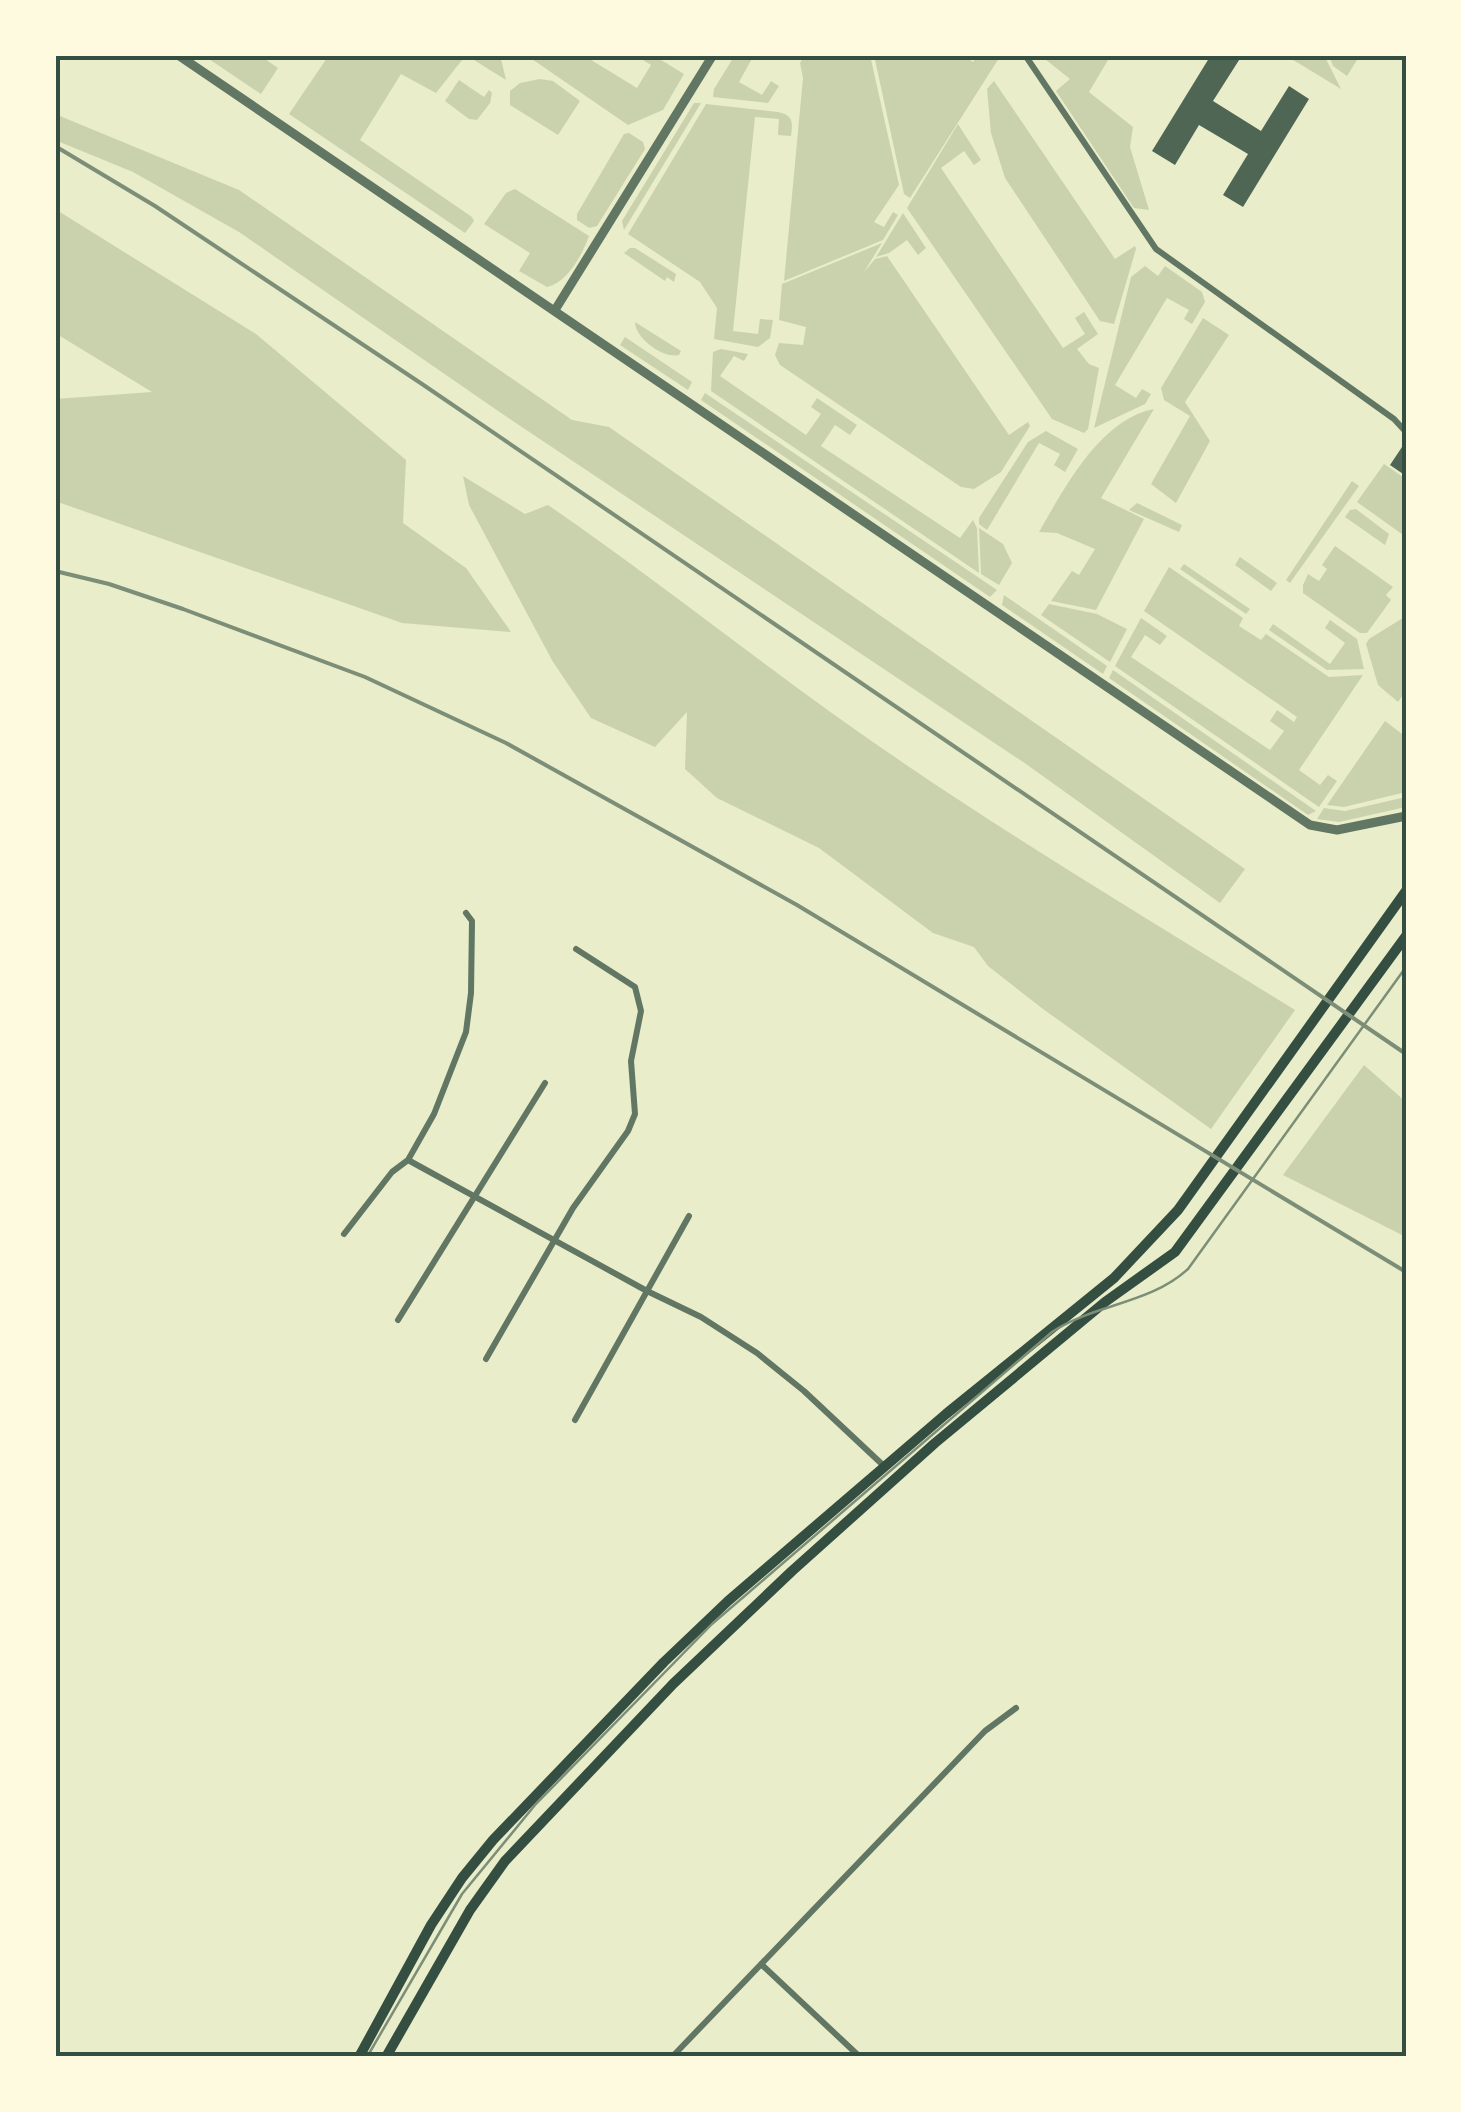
<svg xmlns="http://www.w3.org/2000/svg" width="1461" height="2112" font-family="'IBM Plex Sans',sans-serif">
<style>
.green{fill:#cad2ad}
.building{fill:#4f6655}
.lines{fill:none;stroke-linecap:round;stroke-linejoin:round}
.minor{stroke:#617663;stroke-width:6}
.tertiary{stroke:#617663;stroke-width:9}
.secondary{stroke:#344e41;stroke-width:10}
.tram{stroke:#7c8e77;stroke-width:2.5}
.rail{stroke:#7c8e77;stroke-width:4}
.neatline{fill:none;stroke:#344e41;stroke-width:4}
</style>
<rect width="100%" height="100%" fill="#e9edc9"/>
<path class="green" d="M203,55H259L278,68L261,94Z
M329,55H500L506,80L466,55L436,93L401,74L360,140L472,217L474,221L465,233L289,114Z
M526,55H583L637,88L651,65L635,55H653L684,74L663,110L628,125Z
M735,55H754L739,82L762,95L771,81L779,86L768,103L713,97L714,89Z
M805,55H870L899,185L874,222L884,227L893,212L898,215L883,240L784,281L803,78L800,63Z
M874,55H963L973,62L978,55H1001L910,198L904,194Z
M1040,55H1111L1089,92L1133,127L1130,147L1149,210L1134,208L1056,91L1070,79Z
M1285,55H1324L1341,89Z
M1329,55H1360L1347,76L1333,66Z
M540,79L553,81L580,101L558,135L510,105V91L520,83Z
M459,80L484,97L489,90L492,93L490,103L477,120L469,119L445,101Z
M994,81L1115,259L1135,246L1136,249L1114,324L1100,321L1005,178L991,133L987,89Z
M694,103H701L624,230L622,221Z
M706,104L778,112C793,115 793,122 791,136L778,135L779,119L755,117L733,331L758,334L760,319L773,320L770,338L758,347L714,339L717,308L700,282L628,234Z
M55,114L239,190L572,420L609,427L1245,869L1220,903L1026,764L501,413L239,232L133,172L55,140Z
M958,124L981,160L974,165L964,151L941,168L1063,348L1085,334L1075,318L1084,312L1098,334L1077,349L1089,364L1099,368L1088,429L1084,433L1052,419L907,208Z
M629,133L643,142L645,149L597,226L589,228L577,220V214L624,134Z
M515,189L589,236C582,255 568,282 547,287L519,271L530,253L484,224L506,193Z
M55,209L256,334L406,460L403,523L466,568L511,632L402,623L55,501V399L152,392L55,333Z
M903,213L926,248L918,255L907,240L889,253L876,257Z
M882,243L864,272L875,259L887,256L1009,435L1028,422L1030,426L1001,472L974,489L961,487L780,365L775,355L779,343L803,345L806,327L779,320L782,284Z
M630,248H635L676,274L674,282L667,277L665,281L624,253Z
M1145,266L1158,276L1165,266L1202,292L1205,302L1192,324L1184,319L1189,310L1167,298L1115,385L1136,398L1142,389L1151,394L1145,404L1094,428L1131,277Z
M1203,318L1229,335L1185,402L1210,441L1176,503L1151,484L1190,416L1164,400L1161,388Z
M635,322L681,351L679,355C663,359 635,338 635,322Z
M625,337L692,382L688,390L620,345Z
M721,349L748,354L744,361L734,356L720,376L806,435L821,414L811,407L817,398L857,425L850,435L835,425L821,446L960,538L973,520L977,528L979,573L711,391L713,352Z
M705,393L997,590L990,597L701,400Z
M1154,409L1101,498L1144,519L1096,610L1051,601L1072,571L1079,575L1095,549L1057,533L1039,532C1064,489 1100,419 1154,409Z
M1046,431L1078,449L1065,472L1054,465L1060,454L1039,443L987,530L979,524V518L1028,442Z
M1384,464L1406,479V537L1357,502Z
M463,476L525,514L548,505C644,571 735,643 829,711C979,819 1139,913 1295,1010L1211,1129L1043,1009L988,966L974,947L933,933L819,848L717,798L685,769L687,712L655,747L591,718L553,662L469,505Z
M1352,481L1359,486L1290,583L1286,580Z
M1137,503L1182,525L1179,532L1129,510Z
M1356,509L1389,534L1385,545L1345,517L1350,510Z
M979,528L1003,544L1012,563L999,585L981,574Z
M1335,546L1393,587L1386,595L1391,600L1367,633H1360L1303,593V585L1308,574L1319,581L1327,569L1322,565Z
M1240,557L1277,583L1271,591L1235,565Z
M1184,564L1250,609L1246,614L1180,569Z
M1169,567L1243,618L1239,626L1261,640L1266,634L1329,677L1363,675L1299,770L1320,785L1328,775L1337,781L1319,807L1115,666L1141,618L1167,636L1160,645L1145,635L1131,657L1270,750L1284,731L1270,721L1277,710L1294,722L1297,717L1144,611Z
M1004,595L1107,666L1103,674L1002,605Z
M1049,604L1097,614L1127,629L1110,662L1041,615Z
M1406,616V691L1398,702L1378,685L1366,644L1369,639Z
M1330,620L1357,639L1364,669L1327,670L1269,630L1273,624L1330,664L1345,643L1325,628Z
M1113,670L1316,811L1308,815L1109,678Z
M1385,721L1406,737V792L1344,807L1327,805Z
M1406,797V807L1339,822L1317,819L1324,808L1345,811Z
M1364,1065L1406,1102V1237L1283,1175Z"/>
<path class="building" d="M1211,55L1241,57L1213,101L1261,131L1289,86L1309,99L1243,207L1223,195L1248,154L1199,125L1175,165L1152,151Z
M1402,447L1406,449V476L1390,465Z"/>
<g class="lines">
<path class="minor" d="M1025,55L1156,249L1394,419L1406,432
M408,1160L647,1291L701,1317L757,1353L804,1391L884,1466
M344,1234L392,1172L408,1160L434,1114L466,1032L471,993L472,921L466,913
M398,1320L545,1083
M486,1359L573,1208L628,1131L635,1114L631,1061L641,1011L635,987L576,949
M575,1420L689,1216
M761,1964L860,2057
M672,2057L985,1731L1016,1708"/>
<path class="tertiary" d="M178,55L1310,825L1337,830L1406,816
M555,310L713,55"/>
<path class="secondary" d="M359,2057L431,1925L462,1878L493,1840L664,1662L728,1601L946,1414L1114,1278L1178,1210L1406,891
M386,2057L470,1910L505,1861L673,1684L792,1571L935,1443L1105,1302L1175,1252L1406,936"/>
<path class="tram" d="M367,2057L462,1894L535,1805L712,1624L1052,1332C1094,1304 1150,1304 1188,1269L1406,967"/>
<path class="rail" d="M55,146L155,206L422,384L1406,1054
M55,571L109,584L183,609L365,677L506,743L797,905L1406,1272"/>
</g>
<rect width="1461" height="2112" fill="none" stroke="#fefae0" stroke-width="115"/>
<rect x="58" y="58" width="1346" height="1996" class="neatline"/>
</svg>
